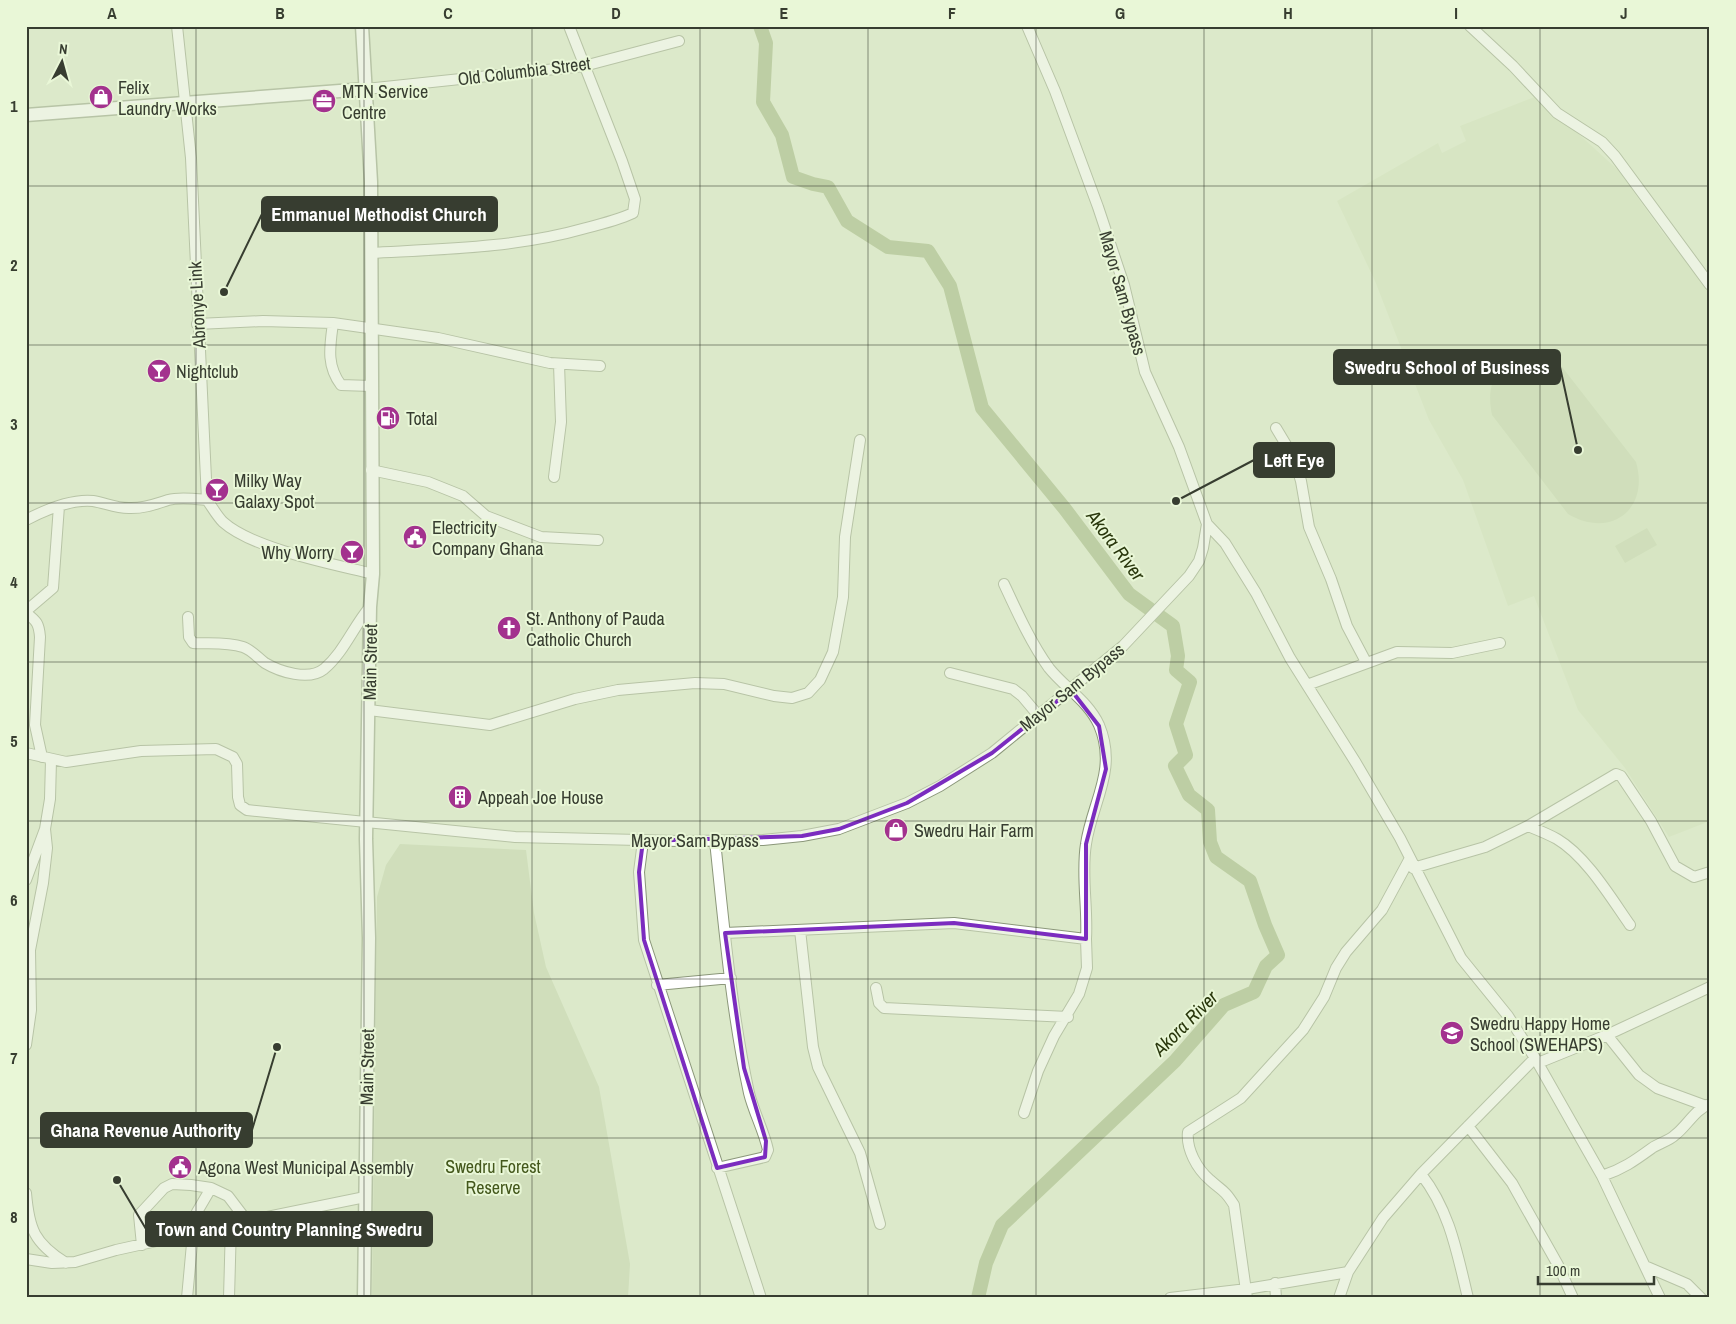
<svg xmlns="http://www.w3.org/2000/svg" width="1736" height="1324" font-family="'Archivo Narrow',sans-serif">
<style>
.built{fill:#d1e1ba}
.green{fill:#c0d1a9}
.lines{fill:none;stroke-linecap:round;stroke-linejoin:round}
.river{stroke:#98ae75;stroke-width:14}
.minor-casing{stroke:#8b977a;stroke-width:12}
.major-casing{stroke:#8b977a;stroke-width:15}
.minor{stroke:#fff;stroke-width:10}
.major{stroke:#fff;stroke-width:12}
.marked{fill:none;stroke:#7b2cbf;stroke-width:4;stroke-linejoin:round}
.grid{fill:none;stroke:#373d30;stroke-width:1;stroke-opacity:0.55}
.labels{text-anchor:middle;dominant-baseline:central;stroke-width:4;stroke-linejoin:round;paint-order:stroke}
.street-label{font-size:18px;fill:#373d30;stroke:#e9f7d7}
.poi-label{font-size:18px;fill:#373d30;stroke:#e9f7d7;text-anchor:start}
.park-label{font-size:18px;fill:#43571b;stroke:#e9f7d7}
.water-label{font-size:19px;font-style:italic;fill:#29370c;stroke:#e9f7d7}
.leader{fill:none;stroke:#373d30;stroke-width:2}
.callout-dot{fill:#373d30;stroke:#e9f7d7;stroke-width:2}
.callout{fill:#373d30;stroke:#373d30;stroke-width:2}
.callout-label{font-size:19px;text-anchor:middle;font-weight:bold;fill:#fff}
.neatline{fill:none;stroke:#373d30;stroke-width:2}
.grid-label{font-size:16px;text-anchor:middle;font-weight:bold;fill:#373d30}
</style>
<rect width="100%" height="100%" fill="#dce9ca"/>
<path class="built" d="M1537,96L1618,170L1663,233L1710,288V821L1669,837L1625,768L1578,710L1534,596L1508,606L1463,480L1429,420L1375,281L1337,201L1438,143L1442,153L1466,141L1460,126Z"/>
<path class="green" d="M1532,355L1547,357L1559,363L1636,462C1650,510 1610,539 1568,514L1492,415C1485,381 1498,361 1532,355Z
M1647,528L1657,545L1625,563L1615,546Z
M400,844L526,850L534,913L546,967L599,1087L630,1264L628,1298H372L377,897L386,865Z"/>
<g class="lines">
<path class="river" d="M760,26L766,43L763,102L782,135L793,177L813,184L828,187L847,221L888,247L928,251L950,286L982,408L1065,509L1129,594L1173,626L1178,656L1176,670L1190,682L1176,724L1186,755L1175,766L1189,795L1208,810L1210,842L1216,857L1250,881L1265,925L1278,955L1266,966L1254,992L1224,1005L1175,1061L1002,1225L986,1263L978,1298"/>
<g class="minor-casing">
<path id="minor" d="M177,26L191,158L207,500C212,507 217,516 223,522C253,549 333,564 373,574
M1470,26L1513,66L1557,113L1602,142L1615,156L1710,285
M366,89L584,66L679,41
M371,253C444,249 516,248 586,228C602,224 618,220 633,213L635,199L622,161L569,26
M333,323C330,346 326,365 341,385L371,386
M197,324L263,321L333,323L438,338L550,363L600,366
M1276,428L1294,458L1301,481L1309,527L1331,579L1347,626L1366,662
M371,470L428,482L463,496L486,516L541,537L598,540
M554,477L561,422L559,364
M26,520C45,510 72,499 93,501C106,503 117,509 131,508C146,508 155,504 168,500C180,497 195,499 207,500
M1207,524L1225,543L1256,593L1290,658L1356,763L1400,838L1461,958L1508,1016L1535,1058L1602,1176L1660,1298
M26,611L53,588L59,506
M26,613C37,621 39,624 40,637L35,725L42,757
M188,617L189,637L193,643C210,644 227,642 243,647C252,650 258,658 265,663C280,672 309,681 324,669C344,652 353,627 370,607
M950,673L1013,689L1022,696L1038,715
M1307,685L1397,652L1452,653L1500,643
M369,710L490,725L575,699L618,690L695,683L724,684L774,696L792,698L808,693L820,680L833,652L843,597L845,537L860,440
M26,753L66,762L141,751L216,749L233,757L237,764L238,797L240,805L247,810L515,837L680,841L763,840L802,836L839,829L907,803L940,786L992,753L1123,646L1189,576L1199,561L1203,548L1207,524L1179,447L1145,372L1124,285L1098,207L1055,91L1027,26
M1528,826C1538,830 1548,834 1557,839C1586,856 1611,898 1630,925
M643,841L639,872L644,940L761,1298
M715,841C724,925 731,1010 749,1093C754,1113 764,1131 768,1150L765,1157L717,1168
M1413,868L1485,847L1528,826L1616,774L1621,776L1651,821L1675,866L1694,877L1710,872
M26,880L45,829L50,799L51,760
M800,930L813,1047L818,1067L860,1153L880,1224
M725,933L954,923L1086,939C1088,908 1081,874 1086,844C1092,802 1118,770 1099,725C1088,701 1065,688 1049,668C1031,643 1017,612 1004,584
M657,985L731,978
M876,988L879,1003L884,1008L1068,1017
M1607,1035L1639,1075L1657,1088L1706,1106
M26,1045L31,1010L30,950L43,883L47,848L45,829
M1538,1063L1607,1035L1710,987
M1024,1113L1038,1071L1054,1036L1079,994L1087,968L1086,939
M1468,1126L1512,1183L1558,1265L1573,1298
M1421,1174C1450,1211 1457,1253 1468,1298
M1602,1176C1623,1169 1634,1161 1652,1148C1659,1143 1669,1141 1675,1135C1687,1126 1695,1109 1710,1104
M26,1193C29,1229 34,1243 66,1263
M142,1245L139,1215L164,1188L172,1184L191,1185L211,1188L228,1196L247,1221
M26,1259L52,1263L75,1262L116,1250L247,1221L365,1197
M1645,1266L1687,1284L1701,1298
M1275,1283L1276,1298
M187,1298L194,1222L197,1212L211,1188
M229,1298L231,1224
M1170,1298L1247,1289L1348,1272L1383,1218L1421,1174L1535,1058
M1247,1298L1234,1205C1224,1189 1222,1191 1210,1180C1197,1169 1186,1149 1188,1132L1241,1098L1303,1030L1324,997L1336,968L1346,952L1382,910L1409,860
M1339,1298L1348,1272"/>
</g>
<g class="major-casing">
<path id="major" d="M362,26L371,182L373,574L370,607L366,839L369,938L364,1298
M26,115L366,89"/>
</g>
<use href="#minor" class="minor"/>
<use href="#major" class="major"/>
</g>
<path d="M0 0H1736V1324H0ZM1071,690L1099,726L1106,769L1086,844V939L954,923L725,933L744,1068L766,1141L765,1157L717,1168L644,940L639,872L643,841L802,836L839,829L907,803L992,753Z" fill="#dce9ca" fill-opacity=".55" fill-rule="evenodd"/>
<path class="marked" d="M1071,690L1099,726L1106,769L1086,844V939L954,923L725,933L744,1068L766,1141L765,1157L717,1168L644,940L639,872L643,841L802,836L839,829L907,803L992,753Z"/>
<path class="grid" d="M196,26V1298M364,26V1298M532,26V1298M700,26V1298M868,26V1298M1036,26V1298M1204,26V1298M1372,26V1298M1540,26V1298M26,186H1710M26,345H1710M26,503H1710M26,662H1710M26,821H1710M26,979H1710M26,1138H1710"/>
<defs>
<g id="shop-disc" transform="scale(1.25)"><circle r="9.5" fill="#a3328e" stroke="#e9f7d7"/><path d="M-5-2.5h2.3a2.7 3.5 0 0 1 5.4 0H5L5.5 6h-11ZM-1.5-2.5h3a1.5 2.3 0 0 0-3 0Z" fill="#fff"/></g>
<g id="office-disc" transform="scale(1.25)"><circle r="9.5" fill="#a3328e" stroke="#e9f7d7"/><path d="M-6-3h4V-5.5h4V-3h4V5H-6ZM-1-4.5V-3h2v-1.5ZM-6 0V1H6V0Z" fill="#fff"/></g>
<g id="bar-disc" transform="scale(1.25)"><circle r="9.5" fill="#a3328e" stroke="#e9f7d7"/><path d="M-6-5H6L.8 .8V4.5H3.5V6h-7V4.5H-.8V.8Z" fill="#fff"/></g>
<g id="fuel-disc" transform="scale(1.25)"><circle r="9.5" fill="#a3328e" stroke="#e9f7d7"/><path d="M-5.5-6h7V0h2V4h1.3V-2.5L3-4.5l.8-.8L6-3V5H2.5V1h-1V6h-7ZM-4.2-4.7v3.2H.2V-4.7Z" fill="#fff"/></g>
<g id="civic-disc" transform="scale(1.25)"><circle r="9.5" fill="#a3328e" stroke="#e9f7d7"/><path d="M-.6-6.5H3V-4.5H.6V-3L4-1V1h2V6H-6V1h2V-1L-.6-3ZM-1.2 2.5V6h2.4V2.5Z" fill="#fff"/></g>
<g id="church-disc" transform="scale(1.25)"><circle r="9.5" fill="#a3328e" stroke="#e9f7d7"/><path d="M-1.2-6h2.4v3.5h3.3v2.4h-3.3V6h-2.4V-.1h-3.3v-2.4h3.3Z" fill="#fff"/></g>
<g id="building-disc" transform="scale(1.25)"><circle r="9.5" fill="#a3328e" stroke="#e9f7d7"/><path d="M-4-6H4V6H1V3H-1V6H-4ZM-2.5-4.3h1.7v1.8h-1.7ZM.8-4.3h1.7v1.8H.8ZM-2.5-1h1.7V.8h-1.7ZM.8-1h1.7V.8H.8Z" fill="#fff"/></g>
<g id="school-disc" transform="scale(1.25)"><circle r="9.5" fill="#a3328e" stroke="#e9f7d7"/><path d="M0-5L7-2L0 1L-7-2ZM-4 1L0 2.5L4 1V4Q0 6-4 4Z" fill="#fff"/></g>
</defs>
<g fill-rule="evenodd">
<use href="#shop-disc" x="101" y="97"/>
<use href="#office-disc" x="324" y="101"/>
<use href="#bar-disc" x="159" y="371"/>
<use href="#fuel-disc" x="388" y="418"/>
<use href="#bar-disc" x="217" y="490"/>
<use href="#civic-disc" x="415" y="537"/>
<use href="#bar-disc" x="352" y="552"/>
<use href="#church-disc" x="509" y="628"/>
<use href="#building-disc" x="460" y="797"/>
<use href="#shop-disc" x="896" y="830"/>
<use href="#school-disc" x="1452" y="1033"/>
<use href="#civic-disc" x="180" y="1167"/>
</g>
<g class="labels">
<g class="street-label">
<text transform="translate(524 71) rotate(-7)">Old Columbia Street</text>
<text transform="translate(1123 293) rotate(74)">Mayor Sam Bypass</text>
<text transform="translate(197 305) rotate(-93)">Abronye Link</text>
<text transform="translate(370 662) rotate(-89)">Main Street</text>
<text transform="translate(1072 687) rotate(-39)">Mayor Sam Bypass</text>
<text x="695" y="840">Mayor Sam Bypass</text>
<text transform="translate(367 1067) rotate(-89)">Main Street</text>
</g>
<g class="poi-label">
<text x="118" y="87">Felix<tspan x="118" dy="21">Laundry Works</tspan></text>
<text x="342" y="91">MTN Service<tspan x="342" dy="21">Centre</tspan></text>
<text x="176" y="371">Nightclub</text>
<text x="406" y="418">Total</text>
<text x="234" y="480">Milky Way<tspan x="234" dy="21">Galaxy Spot</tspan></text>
<text x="432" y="527">Electricity<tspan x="432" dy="21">Company Ghana</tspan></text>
<text x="334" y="552" text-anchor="end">Why Worry</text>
<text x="526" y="618">St. Anthony of Pauda<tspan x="526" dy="21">Catholic Church</tspan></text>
<text x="478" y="797">Appeah Joe House</text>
<text x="914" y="830">Swedru Hair Farm</text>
<text x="1470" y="1023">Swedru Happy Home<tspan x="1470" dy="21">School (SWEHAPS)</tspan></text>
<text x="198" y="1167">Agona West Municipal Assembly</text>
</g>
<g class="park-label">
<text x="493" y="1166">Swedru Forest<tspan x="493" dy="21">Reserve</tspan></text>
</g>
<g class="water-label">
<text transform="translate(1116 545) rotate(53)">Akora River</text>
<text transform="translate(1185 1023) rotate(-45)">Akora River</text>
</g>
</g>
<path class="leader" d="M224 292L262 214M1578 450L1560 367M1176 501L1254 460M277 1047L252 1130M117 1180L146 1229"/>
<g class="callout-dot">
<circle cx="224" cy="292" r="5"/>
<circle cx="1578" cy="450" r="5"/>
<circle cx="1176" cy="501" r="5"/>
<circle cx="277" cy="1047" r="5"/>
<circle cx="117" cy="1180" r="5"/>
</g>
<g class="callout">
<rect x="262" y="197" width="235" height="34" rx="5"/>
<rect x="1334" y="350" width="226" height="34" rx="5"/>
<rect x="1254" y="443" width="80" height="34" rx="5"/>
<rect x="41" y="1113" width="211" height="34" rx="5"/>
<rect x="146" y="1212" width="286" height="34" rx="5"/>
</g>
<g class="callout-label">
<text x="379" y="221">Emmanuel Methodist Church</text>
<text x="1447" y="374">Swedru School of Business</text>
<text x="1294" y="467">Left Eye</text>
<text x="146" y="1137">Ghana Revenue Authority</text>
<text x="289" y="1236">Town and Country Planning Swedru</text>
</g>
<rect width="1736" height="1324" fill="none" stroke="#e9f7d7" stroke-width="55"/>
<g transform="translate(62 62) rotate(6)" stroke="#e9f7d7" stroke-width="4" paint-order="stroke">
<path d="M0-4L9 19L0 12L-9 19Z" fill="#373d30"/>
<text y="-8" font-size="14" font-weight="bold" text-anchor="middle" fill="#373d30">N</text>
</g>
<path d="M1538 1276v8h116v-8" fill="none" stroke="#373d30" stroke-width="2.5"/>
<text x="1546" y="1276" font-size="15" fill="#373d30" stroke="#e9f7d7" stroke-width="4" paint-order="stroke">100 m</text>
<rect x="28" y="28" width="1680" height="1268" class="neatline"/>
<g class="grid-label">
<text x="112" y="19">A</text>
<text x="280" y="19">B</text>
<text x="448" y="19">C</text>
<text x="616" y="19">D</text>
<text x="784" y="19">E</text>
<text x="952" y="19">F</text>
<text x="1120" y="19">G</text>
<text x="1288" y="19">H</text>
<text x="1456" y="19">I</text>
<text x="1624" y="19">J</text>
<text x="14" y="112">1</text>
<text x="14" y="271">2</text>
<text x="14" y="430">3</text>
<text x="14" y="588">4</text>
<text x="14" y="747">5</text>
<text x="14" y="906">6</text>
<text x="14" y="1064">7</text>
<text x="14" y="1223">8</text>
</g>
</svg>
